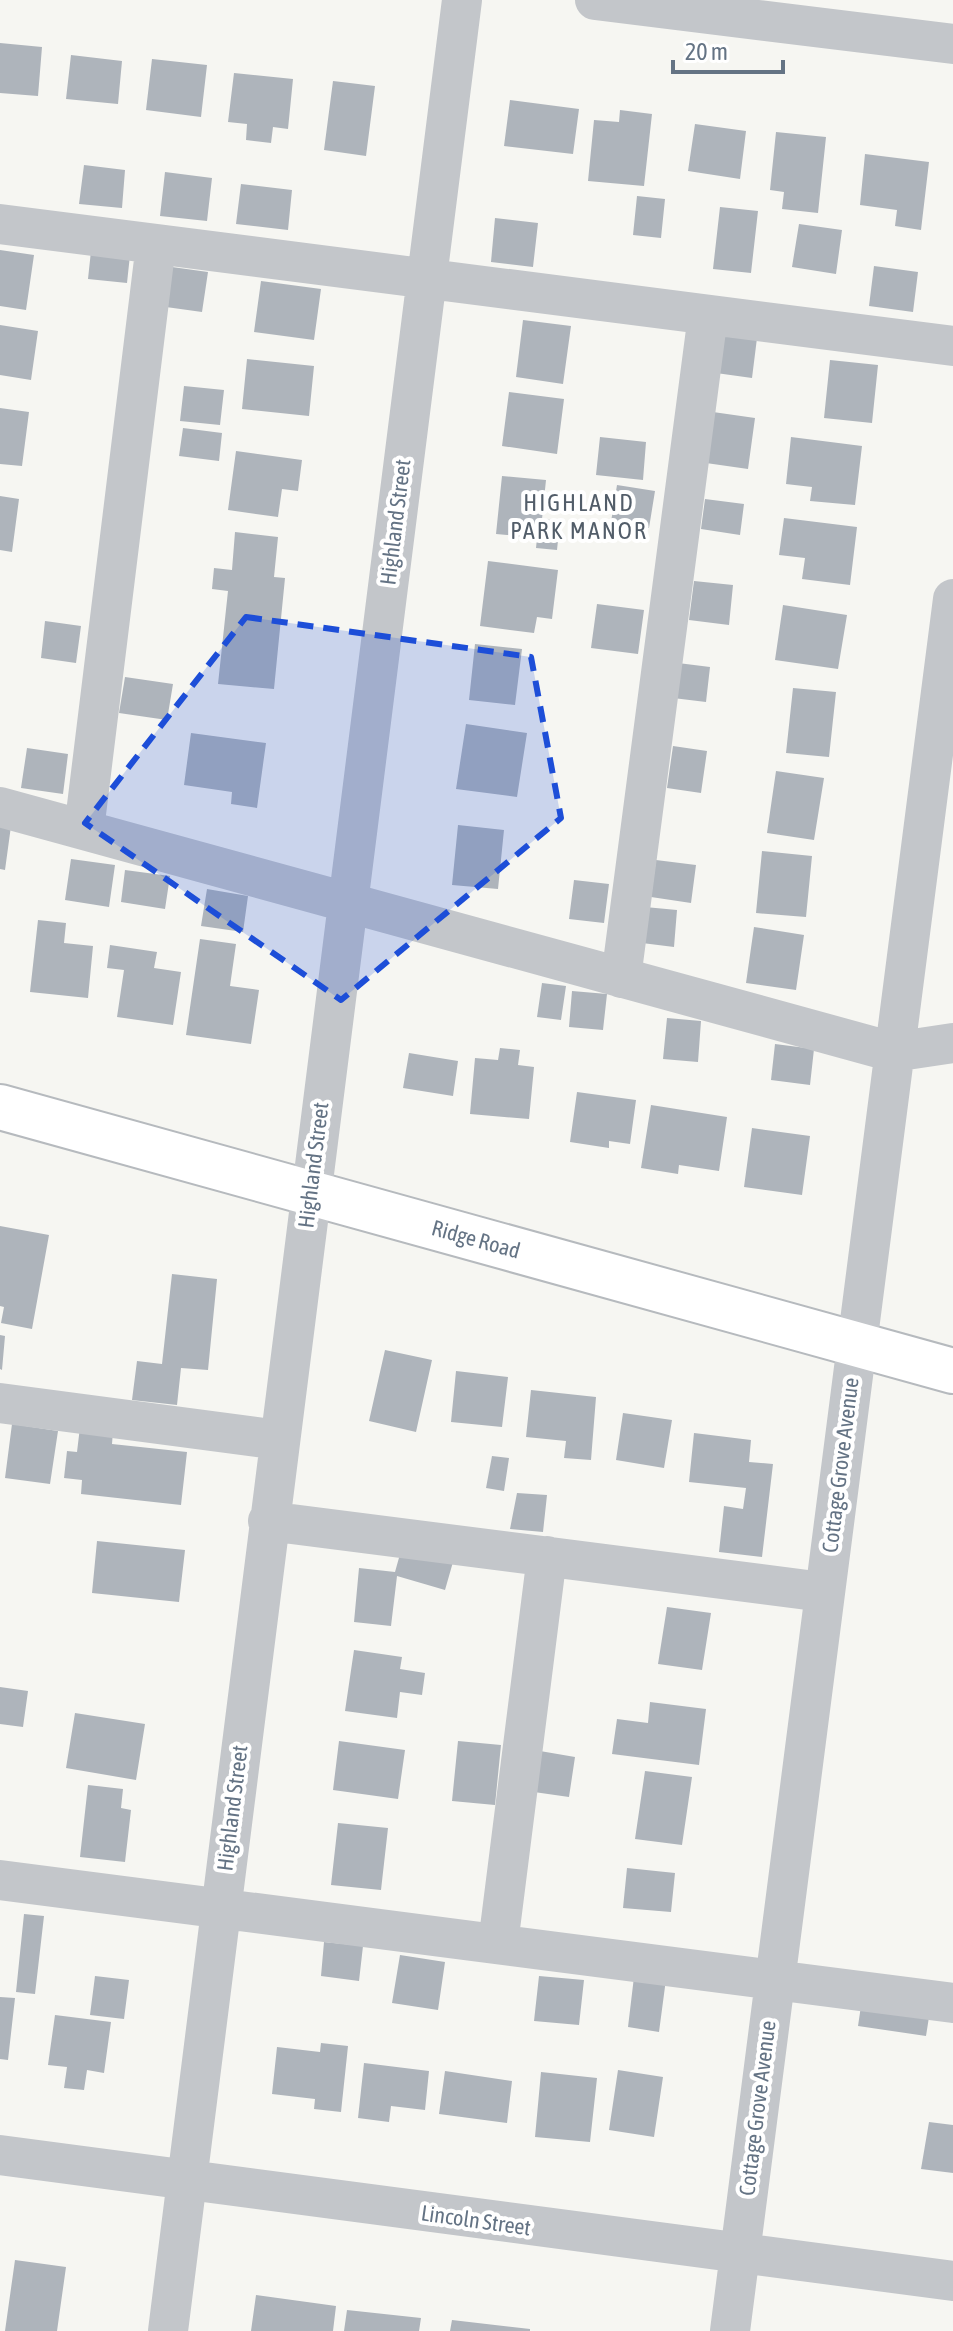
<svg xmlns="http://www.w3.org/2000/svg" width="953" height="2331" font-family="'Asap Condensed',sans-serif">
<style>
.building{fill:#aeb4bb}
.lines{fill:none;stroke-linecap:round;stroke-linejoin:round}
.major-casing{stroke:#b6babe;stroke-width:48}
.minor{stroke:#c3c6ca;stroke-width:40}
.major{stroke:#fff;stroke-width:44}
.marked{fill:#1d4ed8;fill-opacity:0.2;stroke:#1d4ed8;stroke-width:6;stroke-dasharray:16 10;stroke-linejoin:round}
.labels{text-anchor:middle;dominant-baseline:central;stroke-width:8;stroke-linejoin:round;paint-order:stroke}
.street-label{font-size:22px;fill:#647384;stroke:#fff}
.neighbourhood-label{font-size:24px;letter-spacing:2px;fill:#525d69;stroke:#fff}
</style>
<rect width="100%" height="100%" fill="#f6f6f2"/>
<path class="building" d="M0,43L42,47L38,96L0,93Z
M71,55L122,61L118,104L66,99Z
M152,59L207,65L201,117L146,110Z
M234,73L293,79L288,129L273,127L271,143L246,140L247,124L228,122Z
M333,81L375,86L366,156L324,150Z
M510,100L579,109L573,154L504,146Z
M620,110L652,114L644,186L588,181L594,120L619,122Z
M695,124L746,131L740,179L688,171Z
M776,132L826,137L818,213L782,209L784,192L770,190Z
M865,154L929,162L921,230L895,226L897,210L860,205Z
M84,165L125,170L122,208L79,204Z
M165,172L212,178L207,221L160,216Z
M241,184L292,190L288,230L236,224Z
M637,196L665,199L661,238L633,235Z
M720,207L758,211L751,273L713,269Z
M495,218L538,223L533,267L491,262Z
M799,224L842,230L836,274L792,267Z
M0,250L34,255L26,310L0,306Z
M91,251L130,255L127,283L88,279Z
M874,266L918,272L913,312L869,306Z
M172,267L208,272L202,312L166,307Z
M261,281L321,289L314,340L254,332Z
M523,320L571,326L563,384L516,377Z
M0,325L38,331L31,380L0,375Z
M721,333L757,338L752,378L716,373Z
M247,359L314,366L309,416L242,409Z
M830,360L878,365L872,423L824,418Z
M184,386L224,390L220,425L180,421Z
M509,392L564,399L557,454L502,446Z
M0,408L29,412L22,466L0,464Z
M713,412L755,418L748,469L706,463Z
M183,428L222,433L219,461L179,456Z
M600,437L646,442L643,480L596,475Z
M791,437L862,446L855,505L810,501L812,487L786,484Z
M236,451L302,460L298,491L282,489L278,517L228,510Z
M502,476L546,480L542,519L560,521L557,550L536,548L537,538L496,534Z
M617,485L655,491L649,528L611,522Z
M0,496L19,499L12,552L0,550Z
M705,499L744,504L740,535L701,529Z
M784,518L857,527L850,585L802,579L805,558L779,555Z
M235,532L278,537L274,577L285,578L274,689L218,684L228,591L212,589L214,568L232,570Z
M488,561L558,570L552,619L537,617L534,633L480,626Z
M694,581L733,585L729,625L689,620Z
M597,604L644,610L638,654L591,648Z
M783,605L847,615L838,669L775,660Z
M45,621L81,626L76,663L41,658Z
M475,644L522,649L515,705L469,700Z
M678,663L710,667L706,702L673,698Z
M125,677L173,684L167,720L119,713Z
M793,688L836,692L829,757L786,753Z
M466,724L527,733L517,797L456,789Z
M191,733L266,743L257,808L231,804L232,792L184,785Z
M673,746L707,751L701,793L667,788Z
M27,748L68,754L63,794L21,788Z
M776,771L824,778L814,840L767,833Z
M0,824L11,826L5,870L0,869Z
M458,825L504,830L498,889L452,885Z
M762,851L812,856L806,917L756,913Z
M71,859L115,865L109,907L65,900Z
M656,860L696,865L691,903L651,897Z
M125,870L170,876L165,909L121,902Z
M574,880L609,884L604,923L569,919Z
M207,889L248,896L243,932L201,926Z
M645,907L677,910L674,947L642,943Z
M38,920L66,923L64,943L93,946L88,998L30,992Z
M754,927L804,935L796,990L746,983Z
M200,939L236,944L230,986L259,990L251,1044L186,1035Z
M110,945L157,952L154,968L181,972L173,1025L117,1017L124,970L107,968Z
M542,983L566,986L561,1020L537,1017Z
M572,991L607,994L603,1030L569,1027Z
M667,1018L701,1021L698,1062L663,1059Z
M775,1044L814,1049L810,1085L771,1080Z
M500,1048L520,1050L518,1065L534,1067L529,1119L470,1114L475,1058L498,1060Z
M409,1053L458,1061L453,1096L403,1088Z
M577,1092L636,1100L630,1144L609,1141V1148L570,1142Z
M651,1105L727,1117L719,1171L679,1165L678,1174L641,1168Z
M752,1128L810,1136L802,1195L744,1187Z
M0,1226L49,1235L32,1329L1,1323L4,1307L0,1306Z
M172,1274L217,1279L208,1370L181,1368L177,1405L132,1400L137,1361L162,1364Z
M0,1335L5,1336L2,1370L0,1369Z
M385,1350L432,1360L416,1432L369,1421Z
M456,1371L508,1377L502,1427L451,1422Z
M531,1390L596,1397L591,1460L564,1458L566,1441L526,1437Z
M623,1413L672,1420L664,1468L616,1460Z
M12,1424L58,1431L50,1484L5,1478Z
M80,1427L113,1431L112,1444L187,1452L181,1505L81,1494L82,1480L64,1478L67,1451L77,1452Z
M694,1433L751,1440L749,1462L773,1464L762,1557L719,1552L724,1506L743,1509L746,1488L689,1482Z
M492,1456L509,1458L504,1491L486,1488Z
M517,1493L547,1495L543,1532L510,1529Z
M97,1541L185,1550L179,1602L92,1593Z
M402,1547L453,1562L445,1590L397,1576L391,1626L354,1622L359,1568L395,1572Z
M667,1607L711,1613L702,1670L658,1664Z
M354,1650L402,1657L400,1669L425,1673L422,1695L400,1692L397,1718L345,1711Z
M0,1687L28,1691L23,1727L0,1724Z
M650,1702L706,1709L699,1765L612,1754L617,1719L648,1723Z
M75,1713L145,1724L136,1780L66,1768Z
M339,1741L405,1750L398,1799L333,1790Z
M458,1741L501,1745L495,1805L452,1801Z
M540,1751L575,1757L569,1797L534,1792Z
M645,1771L692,1777L682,1845L635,1839Z
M88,1785L123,1789L121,1808L131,1810L125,1862L80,1857Z
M338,1823L388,1828L381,1890L331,1885Z
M627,1868L675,1873L671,1912L623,1908Z
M24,1914L44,1916L35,1994L16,1992Z
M324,1942L363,1946L359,1981L321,1976Z
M400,1955L445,1962L438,2010L392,2003Z
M636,1960L668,1964L659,2032L628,2027Z
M95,1976L129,1980L124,2019L90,2015Z
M539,1976L584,1980L579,2025L534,2021Z
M865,1979L929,2017L926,2036L858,2026Z
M0,1997L15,1998L8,2060L0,2059Z
M55,2015L111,2022L104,2073L87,2070L84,2090L64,2088L67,2067L48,2065Z
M321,2043L348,2046L341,2112L314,2109L315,2099L272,2094L277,2047L320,2052Z
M364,2063L429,2071L425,2110L391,2106L389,2122L358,2118Z
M618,2070L663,2077L654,2137L609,2130Z
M445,2071L512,2081L507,2123L439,2114Z
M541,2072L597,2078L590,2142L535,2137Z
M929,2122L953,2125V2173L921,2169Z
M15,2260L66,2267L57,2331H5Z
M256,2295L336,2306L333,2331H251Z
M347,2310L421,2318L419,2331H344Z
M452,2320L530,2329V2331H450Z"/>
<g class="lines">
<g class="major-casing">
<g id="major">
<path id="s1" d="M0,1107L953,1371"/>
</g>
</g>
<path class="minor" d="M595,0L953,44
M0,224L953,346
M0,807L893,1052L953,1043
M84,830L156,244
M621,978L708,315
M0,1403L279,1440
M268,1521L823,1592
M0,1880L953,2003
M498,1944L547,1556
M0,2155L953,2281
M168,2331L462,0
M730,2331L953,599"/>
<use href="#major" class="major"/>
</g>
<path class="marked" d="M246,617L531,657L561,818L341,1000L85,823Z"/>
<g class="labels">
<g class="street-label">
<text transform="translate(395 522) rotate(-83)">Highland Street</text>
<text transform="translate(313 1165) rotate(-83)">Highland Street</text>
<text stroke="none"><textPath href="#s1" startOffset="494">Ridge Road</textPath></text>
<text transform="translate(840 1465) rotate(-83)">Cottage Grove Avenue</text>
<text transform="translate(232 1808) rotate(-83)">Highland Street</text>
<text transform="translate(757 2108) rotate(-83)">Cottage Grove Avenue</text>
<text transform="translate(476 2220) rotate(8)">Lincoln Street</text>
</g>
<g class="neighbourhood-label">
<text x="579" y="502">HIGHLAND<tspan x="579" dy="28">PARK MANOR</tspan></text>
</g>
</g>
<path d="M673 60v12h110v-12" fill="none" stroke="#647384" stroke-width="4"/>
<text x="685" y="60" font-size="24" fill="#647384" stroke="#ffffff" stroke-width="6" paint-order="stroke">20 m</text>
</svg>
